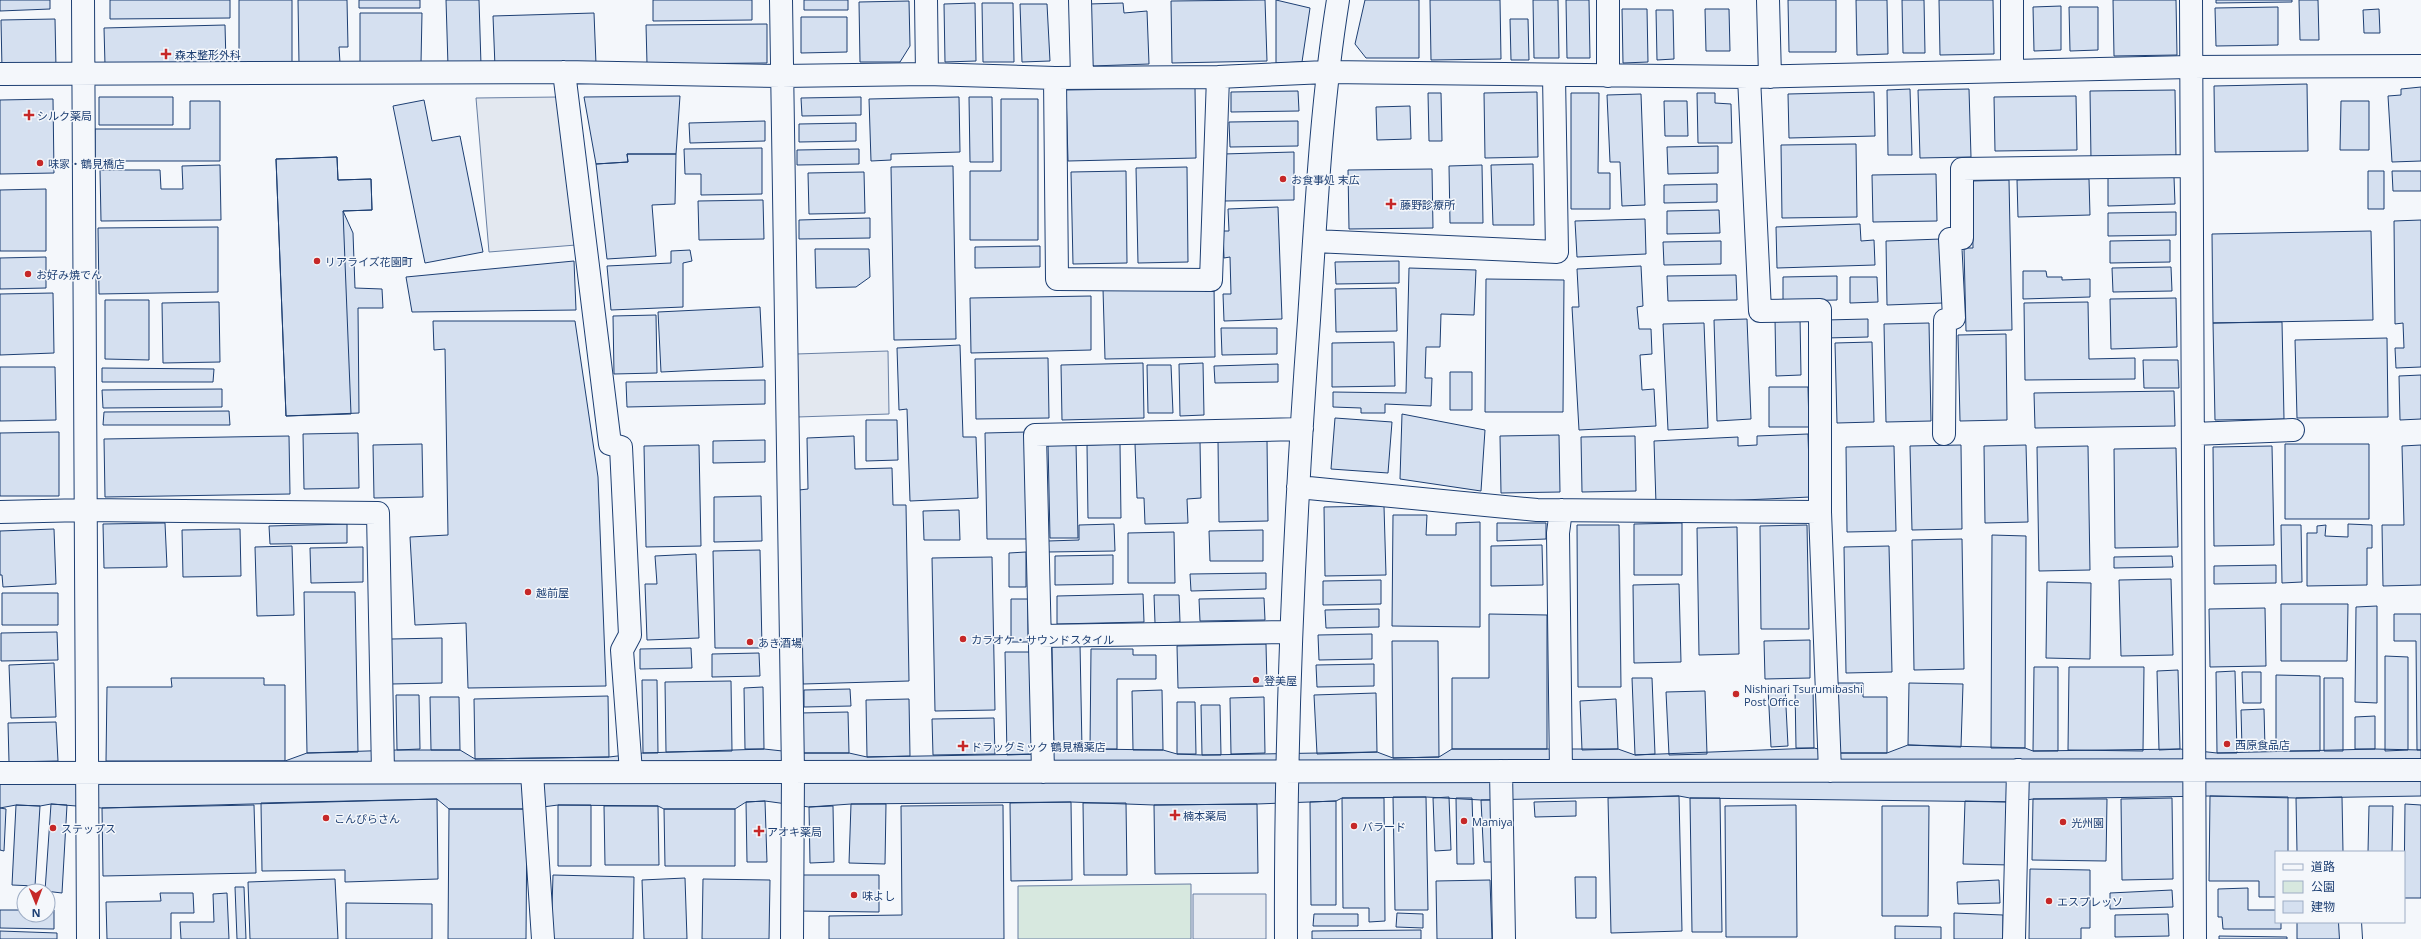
<svg xmlns="http://www.w3.org/2000/svg" width="2421" height="939" font-family="'Open Sans','Noto Sans JP',sans-serif">
<style>
.green{fill:#d7e8df;stroke:#687fa3}
.parking{fill:#e3e8f0;stroke:#687fa3}
.building{fill:#d5e0f0;stroke:#1d3f73}
.lines{fill:none;stroke-linecap:round;stroke-linejoin:round}
.minor-casing{stroke:#1d3f73;stroke-width:24}
.minor{stroke:#f4f7fb;stroke-width:22}
.poi-dot{fill:#c62828;stroke:#f4f7fb;stroke-width:1.5}
.labels{text-anchor:middle;dominant-baseline:central;stroke-width:3;stroke-linejoin:round;paint-order:stroke}
.poi-label{font-size:11px;fill:#1d3f73;stroke:#f4f7fb;text-anchor:start}
</style>
<rect width="100%" height="100%" fill="#f4f7fb"/>
<path class="green" d="M1191,884V939H1018V886Z"/>
<path class="parking" d="M558,97L576,245L489,252L476,98Z
M888,351L889,414L797,417L796,354Z
M1193,894H1266V939H1193Z"/>
<path class="building" d="M0,0H50V9L0,11Z
M110,0H230V18L110,19Z
M239,0H292V63H239Z
M298,0H347L348,47H339L340,63L299,64Z
M359,0H420V8H359Z
M446,0H479L481,65L448,66Z
M653,0H752V20L653,21Z
M804,0H848V10H804Z
M1265,0L1267,61L1172,63L1171,1Z
M1276,0L1310,8L1302,62L1276,63Z
M1365,0H1419V58H1366L1355,44Z
M1430,0H1500L1501,59L1431,60Z
M1533,0H1558L1559,58H1534Z
M1566,0H1589L1590,58H1567Z
M1788,0H1836V52H1789Z
M1856,0H1887L1888,54L1857,55Z
M1902,0H1924L1925,53H1903Z
M1939,0H1993L1994,54L1940,55Z
M2113,0H2176L2177,55L2114,56Z
M2216,0H2292V2L2216,3Z
M2299,0H2318L2319,40H2300Z
M909,1L910,46L900,62H860L859,2Z
M975,3L976,61L945,62L944,4Z
M982,3H1013L1014,62H983Z
M1123,3L1124,13L1147,11L1149,64L1092,66L1089,4Z
M1020,4H1047L1050,61L1022,62Z
M2061,6V50L2034,51L2033,7Z
M2069,7H2098V50L2070,51Z
M2278,7V45L2216,46L2215,8Z
M1622,9H1647L1648,62L1623,63Z
M1705,9H1729L1730,51H1706Z
M2379,9L2380,33H2364L2363,10Z
M1656,10H1673L1674,59L1657,60Z
M360,13H422L421,63L360,64Z
M594,13L596,64L495,67L493,16Z
M801,17H847V52L801,53Z
M55,19L56,68L2,69L1,20Z
M1510,19H1528L1529,60H1511Z
M767,24V63L647,64L646,25Z
M225,25L226,63L105,65L104,28Z
M2307,84L2308,151L2215,152L2214,86Z
M2421,87V161L2392,162L2388,96L2401,95V89Z
M1195,88L1196,158L1068,161L1066,90Z
M1910,89L1912,155H1888L1887,90Z
M1969,89L1971,157L1920,158L1918,90Z
M2175,90L2176,158L2091,160L2090,91Z
M1298,91L1299,111L1231,112V92Z
M1537,92L1538,157L1485,158L1484,93Z
M1874,92L1875,136L1789,138L1788,94Z
M1428,93H1441L1442,141H1429Z
M1571,93H1599L1598,173H1610V209H1571Z
M1697,93H1715V103L1731,104L1732,143H1698Z
M1641,94L1645,205L1622,206L1620,162H1610L1607,95Z
M680,96L676,154H627L628,162L596,164L584,97Z
M2076,96L2077,150L1995,151L1994,97Z
M99,97H173V125H99Z
M861,97V115L802,116L801,98Z
M959,97L960,152L891,154V160L871,161L869,99Z
M969,97H992L993,162H970Z
M53,99L54,173L0,174V100Z
M1001,99H1038V240H970V171H1001Z
M424,100L432,141L460,136L483,252L425,263L393,106Z
M190,101H220V161H95V129H190Z
M1664,101H1687L1688,136H1665Z
M2341,101H2369V150H2340Z
M1410,106L1411,139L1377,140L1376,107Z
M765,121V141L690,143L689,123Z
M1298,121V146L1230,147L1229,122Z
M856,123V141L799,142V124Z
M1856,144L1857,217L1782,218L1781,145Z
M1718,146V173L1668,174L1667,147Z
M762,148V194L701,195V174H685L684,149Z
M859,149V164L797,165V150Z
M1294,152V200L1224,201L1223,154Z
M627,154H676L675,204L652,205L656,256L607,259L596,164L628,162Z
M337,157L338,180L371,179L372,210L343,211L351,414L286,416L276,159Z
M337,157L338,180L371,179L372,210L343,211L353,233L355,288L382,289L383,308H358L359,413L286,416L276,159Z
M1533,164L1534,225H1493L1491,165Z
M220,165L221,220L101,221L100,170H160L161,189H183L182,166Z
M1482,165L1483,223H1450L1449,166Z
M953,166L956,339L894,340L891,167Z
M1187,167L1188,262L1138,263L1136,168Z
M1432,169L1433,228L1349,229L1348,170Z
M1126,171L1127,263L1073,264L1071,172Z
M2368,171H2384V209H2368Z
M2392,171H2421V191H2393Z
M864,172L865,213L809,214L808,173Z
M1936,174L1937,221L1873,222L1872,175Z
M2174,177L2175,204L2108,206V178Z
M2089,179L2090,215L2018,217L2017,180Z
M2009,180L2012,330L1966,331L1964,248H1973L1972,181Z
M1717,184V202L1664,203V185Z
M46,189V251H0V190Z
M763,200L764,239L699,240L698,201Z
M1278,207L1282,319L1224,321L1223,294H1231L1230,257L1224,258L1223,231H1229L1228,209Z
M1719,210L1720,233L1667,234V211Z
M2176,212V235L2108,236V213Z
M870,218V238L799,239V220Z
M1645,219L1646,254L1577,257L1575,221Z
M2421,220V367L2396,368L2395,348H2404L2403,323L2395,324L2394,221Z
M1860,224L1861,241L1874,240L1875,265L1777,268L1776,227Z
M218,227V292L99,294L98,228Z
M2371,231L2373,320L2213,323L2212,234Z
M1941,239L1943,303L1887,305L1886,241Z
M2170,240V262L2110,263V241Z
M1721,241V264L1664,265L1663,242Z
M1040,246V267L975,268V247Z
M815,249H869L870,277L856,287L816,288Z
M690,250L692,261L683,263V307L611,310L607,266L671,263V251Z
M46,257V288L0,289V258Z
M574,261L576,310L412,312L406,277Z
M1399,261V283L1336,284L1335,262Z
M1641,266L1643,306L1637,307L1639,329H1651L1652,354L1640,355L1642,390L1654,389L1656,426L1579,430L1572,307H1579L1577,269Z
M2171,267L2172,291L2113,292L2112,268Z
M1409,268L1476,270L1474,315L1441,314L1440,347H1426L1425,378H1432L1431,406L1385,404V413H1361V408L1333,407V392L1406,393Z
M2023,271H2046L2047,277H2062V280L2090,279V297L2023,299Z
M1736,275L1737,300L1668,301L1667,276Z
M1837,276V300L1783,301V277Z
M1850,277H1877L1878,302L1850,303Z
M1486,279L1564,280L1563,412H1485Z
M1214,287L1215,357L1105,359L1103,289Z
M1396,288L1397,331L1336,332L1335,289Z
M53,293L54,353L0,355V294Z
M1091,296V350L971,353L970,298Z
M2176,298L2177,347L2111,349L2110,299Z
M105,300H149V360L105,359Z
M219,302L220,362L163,363L162,303Z
M2088,302L2089,359L2135,358V379L2025,380L2024,303Z
M760,307L763,367L661,372L658,312Z
M656,315L657,373L614,374L613,316Z
M1800,318L1801,375L1776,376L1775,319Z
M1747,319L1751,419L1717,421L1714,320Z
M1868,319V337L1825,338V320Z
M433,321H575L598,477L606,686L468,688L466,623L415,625L410,537L448,535L445,349L434,350Z
M2282,322L2284,419L2215,420L2213,323Z
M1704,323L1708,428L1668,430L1663,324Z
M1929,323L1931,421L1886,422L1884,324Z
M1221,328H1277V354L1222,355Z
M2006,334L2007,420L1960,421L1958,335Z
M2387,338L2388,417L2297,418L2295,340Z
M1394,342L1395,386L1332,387V343Z
M1872,342L1874,422L1837,423L1835,343Z
M960,345L963,437H976L978,498L910,501L907,409L899,410L897,348Z
M1048,358L1049,418L976,419L975,359Z
M2143,360H2178L2179,388H2144Z
M1143,363L1144,418L1062,420L1061,365Z
M1203,363L1204,415L1180,416L1179,364Z
M1278,364V382L1215,383L1214,366Z
M1147,365H1171L1173,413H1148Z
M0,367H55L56,420L0,421Z
M102,368L214,369L213,382H102Z
M1450,372H1472V410H1450Z
M2421,375V419L2400,420L2399,376Z
M765,380V404L627,407L626,382Z
M1769,387H1808L1809,427H1769Z
M222,389V407L103,408L102,390Z
M2174,391L2175,426L2035,428L2034,393Z
M229,411L230,425H103L104,412Z
M1402,414L1485,430L1481,491L1400,479Z
M1335,418L1392,422L1388,473L1331,469Z
M866,420H897L898,460L866,461Z
M59,432V496H0V433Z
M1027,432L1029,539H987L985,433Z
M358,433L359,488L304,489L303,434Z
M1808,434L1810,497L1656,504L1654,441L1738,437V446L1757,445V436Z
M1559,435L1560,492L1501,493L1500,436Z
M289,436L290,494L105,497L104,439Z
M854,436L855,469L892,468L893,505H906L909,681L803,684L799,490L808,489L807,438Z
M1635,436L1636,491L1582,492L1581,437Z
M765,440V462L713,463V441Z
M1267,440L1268,521L1219,522L1218,441Z
M1200,442L1201,498L1187,499L1188,523L1145,524L1144,498H1137L1135,444Z
M1048,443H1076L1078,538H1050Z
M422,444L423,497L374,498L373,445Z
M1120,444L1121,518H1088L1087,445Z
M2285,444H2369V519H2285Z
M699,445L701,546L646,547L644,446Z
M1961,445L1962,529L1912,530L1910,446Z
M2026,445L2028,522L1985,523L1984,446Z
M2421,445V585L2383,586L2382,525H2404L2402,446Z
M1894,446L1896,531L1847,532L1846,447Z
M2088,446L2090,570L2039,571L2037,447Z
M2272,446L2274,545L2214,546L2213,447Z
M2176,448L2178,547L2115,548L2114,449Z
M761,496L762,541L714,542V497Z
M1384,506L1386,575L1325,576L1324,507Z
M959,510L960,540H924L923,511Z
M1393,515H1427L1426,535H1456V523L1480,522V627L1392,626Z
M165,523L167,567L104,568L103,524Z
M1497,523H1546V539L1497,541Z
M1682,523V575H1634V524Z
M347,524V543L270,544L269,526Z
M1114,524L1115,551L1048,552V541L1079,540V525Z
M2348,524L2372,525V548H2367V585L2307,586V533H2317V526L2326,525L2325,536L2348,537Z
M1577,525H1619L1621,687H1578Z
M1807,525L1809,629H1761L1760,526Z
M2281,525H2301L2302,582L2282,583Z
M1737,527L1739,654L1699,655L1697,528Z
M54,529L56,584L3,587L2,575H0V531Z
M240,529L241,576L183,577L182,530Z
M1263,530V561H1210L1209,531Z
M1174,532L1175,583H1128V533Z
M1992,535L2026,536L2025,748H1991Z
M1962,539L1964,669L1914,670L1912,540Z
M1542,545L1543,585L1491,586V546Z
M292,546L294,615L257,616L255,547Z
M1889,546L1892,672L1846,673L1844,547Z
M363,547V582L311,583L310,548Z
M760,550L762,648H715L713,551Z
M1026,552V587H1009V553Z
M696,554L699,638L647,640L645,584H657L655,556Z
M1113,555V584L1055,585V556Z
M2172,556L2173,567L2114,568V557Z
M992,557L995,710L935,711L932,558Z
M2276,565V583L2214,584V566Z
M1266,573V589L1191,591L1190,574Z
M2171,579L2173,655L2121,656L2119,580Z
M1381,580V604L1323,605V581Z
M2047,582L2091,583L2090,659L2046,658Z
M1679,584L1681,662L1634,663L1633,585Z
M304,592H355L358,752L307,753Z
M2,593H58V625H2Z
M1143,594L1144,622L1057,624V596Z
M1154,595H1179L1180,622L1155,623Z
M1264,598L1265,620L1200,621L1199,599Z
M1011,599H1028V642H1011Z
M2281,604H2348L2347,661H2281Z
M2377,606V703L2355,702L2356,607Z
M2265,608L2266,666L2210,667L2209,609Z
M1379,609V627L1326,628L1325,610Z
M1489,614L1547,615V749H1452V678H1489Z
M2394,614H2421V750H2417L2416,641H2394Z
M57,632L58,660L1,661V633Z
M1372,634V659L1319,660L1318,635Z
M442,638V683L391,684V639Z
M1810,640V678L1765,679L1764,641Z
M1392,641H1438L1439,757L1393,758Z
M1080,644L1082,749L1054,750L1052,645Z
M1266,644L1267,686L1178,688L1177,646Z
M691,648L692,668L640,669V649Z
M1091,649H1133V655H1156V679H1117V749H1090Z
M1005,652H1034L1036,754L1007,755Z
M759,653L760,676L712,677V654Z
M2385,656L2408,657V750L2385,751Z
M54,663L56,717L11,718L9,665Z
M1374,664V686L1317,687L1316,665Z
M2034,667H2058V751H2033Z
M2069,667H2144L2143,751L2068,750Z
M2178,670L2180,749L2159,750L2157,671Z
M2235,671L2237,753H2217L2216,672Z
M2242,672H2261V703H2243Z
M2276,675L2320,676V751H2276Z
M171,678H264V685H285V761H106L107,687H172Z
M1632,678H1652L1655,754L1635,755Z
M2324,678H2343V751H2324Z
M642,680H657L658,753H643Z
M731,681L732,751L666,752L665,682Z
M1836,683H1863V697H1887V753H1836Z
M1909,683L1963,684L1961,747L1908,745Z
M763,687L764,749H745L744,688Z
M1785,687L1788,746L1771,747L1768,688Z
M1795,688H1813L1814,748H1796Z
M850,689L851,706L804,707V690Z
M1162,690L1163,750H1133L1132,691Z
M1705,691L1707,754L1669,755L1666,692Z
M1376,693L1377,752L1317,754L1314,695Z
M396,695H419L420,749L397,750Z
M608,696L609,757L475,759L474,699Z
M430,697H459L460,750H431Z
M1264,697L1265,753L1231,754L1230,698Z
M909,699L910,756L867,757L866,700Z
M1616,699L1618,749L1582,750L1580,701Z
M1177,702H1195L1196,754H1177Z
M1201,705H1220L1221,755H1202Z
M2264,709L2265,748H2242L2241,710Z
M848,712L849,753H801L800,713Z
M2375,716V749H2355V717Z
M994,718L995,754L933,755L932,719Z
M56,722L58,761L9,762L8,723Z
M1908,745L2025,748L2033,751L2180,749L2217,753L2375,749L2421,750V796L2296,798L2210,796L2033,799L2013,802L1690,798L1679,796L1481,800L1426,797L1342,798L1336,801L1257,804L1154,805L1071,802L851,804L809,807L765,801L746,802L735,809H664L658,806L558,805L527,809H449L437,799L102,808L51,804L40,806L16,805L0,808V766L9,762L285,761L307,753L397,750H460L475,759L609,757L643,753L764,749L801,753H849L867,757L1036,754L1054,750L1090,749L1163,750L1177,754L1202,755L1377,752L1393,758L1439,757L1452,749H1618L1635,755L1814,748L1836,753H1887Z
M1679,796L1682,931L1611,933L1608,798Z
M2210,796L2288,797V852H2276V897H2259V881H2209Z
M1393,797H1426L1428,910H1395Z
M1449,797L1451,850L1435,851L1433,798Z
M2342,797L2343,852H2297L2296,798Z
M1342,798H1384L1385,921L1369,922V908H1343Z
M1456,798H1472L1474,864H1457Z
M1690,798H1720L1722,932H1692Z
M2172,798L2173,879L2122,880L2121,799Z
M437,799L438,879L345,882V870L262,871L261,803Z
M2033,799H2107L2106,861L2032,860Z
M1481,800H1492L1495,862H1484Z
M765,801L767,862H747L746,802Z
M1336,801V905H1311L1310,802Z
M1576,801V816L1535,817L1534,802Z
M1965,801L2013,802L2011,865L1963,864Z
M1071,802L1072,880L1011,881L1010,803Z
M1083,803H1126L1127,875H1084Z
M51,804L67,805L62,893L45,891Z
M851,804H886L885,864L849,863Z
M1257,804L1258,873L1155,874L1154,805Z
M2405,804L2421,805V898H2404Z
M16,805L40,806L35,886L12,885Z
M254,805L256,873L103,876L102,808Z
M558,805H591V866H558Z
M1003,805L1004,939H829V916L902,915L901,806Z
M1796,805L1797,937H1726L1725,806Z
M604,806H658L659,865H605Z
M833,806L834,862L810,863L809,807Z
M1882,806H1929L1928,916H1882Z
M2369,806H2393L2392,852H2368Z
M0,808L6,809L4,851L0,850Z
M449,809H527L526,939H448Z
M664,809H735V866H665Z
M2030,869L2090,870V928H2081V939H2029Z
M553,875L634,877L633,939H551Z
M797,875H879V912L797,911Z
M1575,877H1596V918H1576Z
M685,878L687,939H644L642,880Z
M335,879L338,939H250L248,882Z
M703,879L770,880L769,939H702Z
M1490,880L1492,939H1437L1436,881Z
M1999,880L2000,903L1958,904L1957,882Z
M235,887H244L246,939H237Z
M2248,888V910H2276V922H2281V929H2223L2222,917H2218V889Z
M2172,890L2173,907L2110,909V893Z
M160,893H193L194,913H171V939H107L106,902L161,901Z
M227,893L229,939H181L180,922H214L213,894Z
M346,903L432,904V939H346Z
M0,910H24V915H48V910H54V929L0,928Z
M1397,913L1423,914V928L1396,927Z
M1954,913L2003,915V939H1954Z
M1314,914H1358V926H1313Z
M2168,914L2169,936L2115,937V915Z
M2297,922H2341V939H2297Z
M1895,926L1941,927V939H1895Z
M1421,930V939H1312V931Z
M0,931L57,933V939H0Z
M2219,936L2287,937V939H2219Z"/>
<g class="lines">
<g class="minor-casing">
<path id="minor" d="M83,0L88,939
M781,0L793,772L792,939
M926,0L927,74
M1080,0L1082,78
M1608,0V76
M1768,0L1770,77
M2012,0V71
M2191,0L2195,939
M564,72L610,444L621,447L630,635L622,650L631,772
M0,74L564,72L781,76L927,74L1055,78L1218,77L1326,72L1749,77L2190,67L2421,66
M1749,77L1760,311L1820,310V512L1830,771
M1055,78L1057,279L1211,280L1218,77
M1314,241L1557,252L1554,76
M1944,434L1945,320L1954,318L1950,239L1962,238V169L2191,166
M2193,434L2293,430
M1298,487L1537,510L1820,512
M1561,510L1558,533L1561,771
M0,512L86,510L378,513L383,772
M1040,636L1291,632
M1501,771L1504,939
M1043,772L1035,435L1302,429
M0,773L2421,770
M532,773L543,939
M2350,922L2351,939
M1286,939C1285,732 1294,526 1309,320C1316,213 1321,106 1338,0
M2014,939L2018,770"/>
</g>
<use href="#minor" class="minor"/>
</g>
<g class="poi-dot">
<path d="M164 48h4v4h4v4h-4v4h-4v-4h-4v-4h4z"/>
<path d="M27 109h4v4h4v4h-4v4h-4v-4h-4v-4h4z"/>
<circle cx="40" cy="163" r="4"/>
<circle cx="1283" cy="179" r="4"/>
<path d="M1389 198h4v4h4v4h-4v4h-4v-4h-4v-4h4z"/>
<circle cx="317" cy="261" r="4"/>
<circle cx="28" cy="274" r="4"/>
<circle cx="528" cy="592" r="4"/>
<circle cx="963" cy="639" r="4"/>
<circle cx="750" cy="642" r="4"/>
<circle cx="1256" cy="680" r="4"/>
<circle cx="1736" cy="694" r="4"/>
<circle cx="2227" cy="744" r="4"/>
<path d="M961 740h4v4h4v4h-4v4h-4v-4h-4v-4h4z"/>
<path d="M1173 809h4v4h4v4h-4v4h-4v-4h-4v-4h4z"/>
<circle cx="326" cy="818" r="4"/>
<circle cx="1464" cy="821" r="4"/>
<circle cx="2063" cy="822" r="4"/>
<circle cx="1354" cy="826" r="4"/>
<circle cx="53" cy="828" r="4"/>
<path d="M757 825h4v4h4v4h-4v4h-4v-4h-4v-4h4z"/>
<circle cx="854" cy="895" r="4"/>
<circle cx="2049" cy="901" r="4"/>
</g>
<g class="labels">
<g class="poi-label">
<text x="175" y="54">森本整形外科</text>
<text x="37" y="115">シルク薬局</text>
<text x="48" y="163">味家・鶴見橋店</text>
<text x="1291" y="179">お食事処 末広</text>
<text x="1400" y="204">藤野診療所</text>
<text x="325" y="261">リアライズ花園町</text>
<text x="36" y="274">お好み焼でん</text>
<text x="536" y="592">越前屋</text>
<text x="971" y="639">カラオケ・サウンドスタイル</text>
<text x="758" y="642">あき酒場</text>
<text x="1264" y="680">登美屋</text>
<text x="1744" y="688">Nishinari Tsurumibashi<tspan x="1744" dy="13">Post Office</tspan></text>
<text x="2235" y="744">西原食品店</text>
<text x="971" y="746">ドラッグミック 鶴見橋薬店</text>
<text x="1183" y="815">楠本薬局</text>
<text x="334" y="818">こんぴらさん</text>
<text x="1472" y="821">Mamiya</text>
<text x="2071" y="822">光州園</text>
<text x="1362" y="826">バラード</text>
<text x="61" y="828">ステップス</text>
<text x="767" y="831">アオキ薬局</text>
<text x="862" y="895">味よし</text>
<text x="2057" y="901">エスプレッソ</text>
</g>
</g>
<rect x="2275" y="851" width="130" height="72" fill="#f4f7fb" stroke="#9eadc5"/>
<rect x="2283" y="864" width="20" height="6" fill="#f4f7fb" stroke="#9eadc5"/>
<text x="2311" y="871" font-size="12" fill="#1d3f73">道路</text>
<rect x="2283" y="881" width="20" height="12" fill="#d7e8df" stroke="#9eadc5"/>
<text x="2311" y="891" font-size="12" fill="#1d3f73">公園</text>
<rect x="2283" y="901" width="20" height="12" fill="#d5e0f0" stroke="#9eadc5"/>
<text x="2311" y="911" font-size="12" fill="#1d3f73">建物</text>
<g transform="translate(36 903) rotate(179)"><circle r="19" fill="#f4f7fb" stroke="#9eadc5"/>
<path d="M0-3L7 15L0 10L-7 15Z" fill="#c62828"/>
<text y="-6" font-size="11" font-weight="bold" text-anchor="middle" fill="#1d3f73">N</text>
</g>
</svg>
